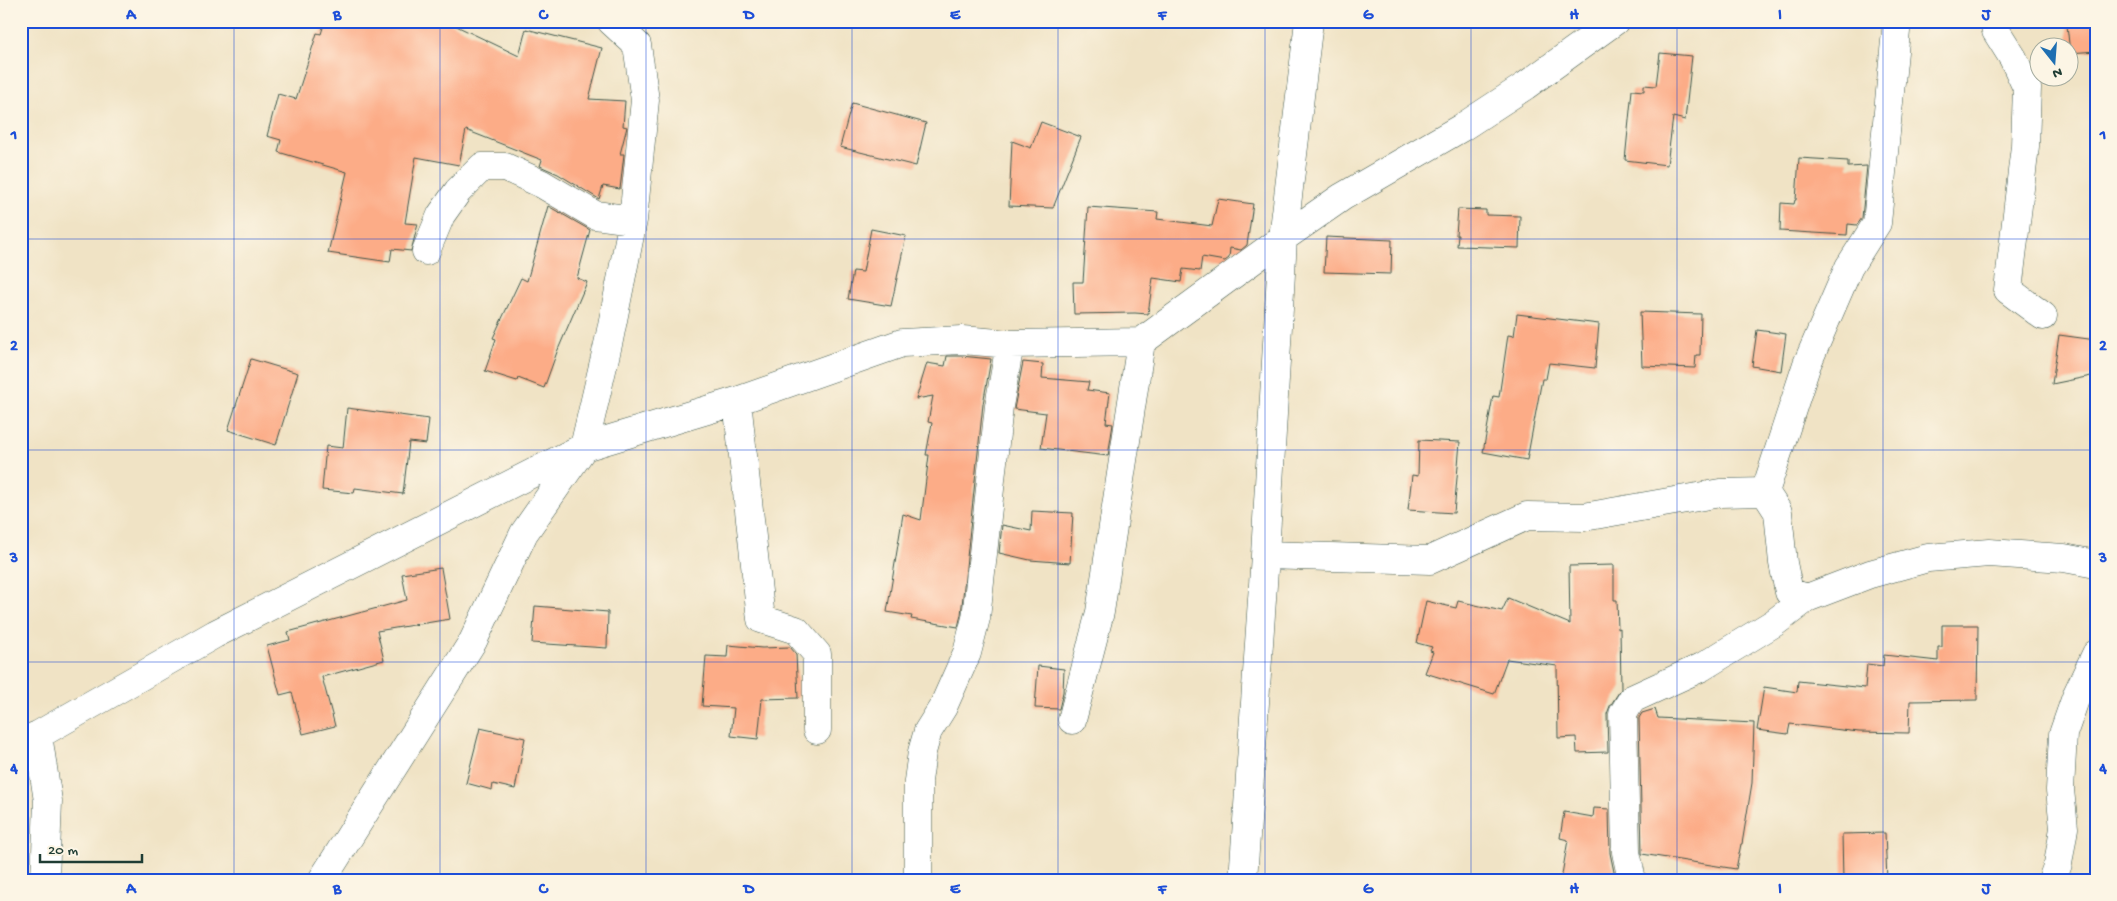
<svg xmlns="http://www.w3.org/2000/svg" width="2117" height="901" font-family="'Gochi Hand',sans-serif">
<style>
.building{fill:#fcac87}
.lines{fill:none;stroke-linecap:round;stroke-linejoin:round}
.minor-casing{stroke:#3e564a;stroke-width:29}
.minor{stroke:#fff;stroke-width:28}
.grid{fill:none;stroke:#1d4ed8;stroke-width:1;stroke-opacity:0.55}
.neatline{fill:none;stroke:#1d4ed8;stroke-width:2}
.grid-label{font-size:16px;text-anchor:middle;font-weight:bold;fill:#1d4ed8}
</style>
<rect width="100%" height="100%" fill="#fcf5e5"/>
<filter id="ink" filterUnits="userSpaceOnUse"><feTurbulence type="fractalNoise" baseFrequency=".02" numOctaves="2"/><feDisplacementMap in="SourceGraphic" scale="10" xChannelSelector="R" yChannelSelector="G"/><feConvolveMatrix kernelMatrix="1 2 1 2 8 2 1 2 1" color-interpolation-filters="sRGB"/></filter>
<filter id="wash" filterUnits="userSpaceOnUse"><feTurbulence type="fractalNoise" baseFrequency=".0096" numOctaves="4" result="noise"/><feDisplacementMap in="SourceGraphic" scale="20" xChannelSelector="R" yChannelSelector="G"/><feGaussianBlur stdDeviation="1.12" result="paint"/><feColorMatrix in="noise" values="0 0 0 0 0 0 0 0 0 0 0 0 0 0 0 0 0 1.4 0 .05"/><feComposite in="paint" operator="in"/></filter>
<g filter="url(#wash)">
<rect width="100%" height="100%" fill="#f0e3c5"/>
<g id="blocks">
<path class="building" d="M325,21H446L519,56L526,29L602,48L589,99L625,101L623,126L627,127L620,154H624L620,189L603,186L599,199L558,174L540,166L542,160L466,130L459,165L416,157L405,223L418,224L411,251L392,249L390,262L328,253L347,172L278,152L281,140L267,136L278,94L296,99L317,33L321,34Z
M2096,23V51L2070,53L2067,25Z
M1660,53L1692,56L1685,120L1673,117L1667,165L1625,160L1632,90L1644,91V85L1656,86Z
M852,103L926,123L916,166L840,147Z
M1041,122L1081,137L1053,208L1009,206L1012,141L1031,148Z
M1799,158L1848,161V167L1867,166L1862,218L1857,225L1848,224L1847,235L1780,231L1781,203L1794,204L1795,200H1796Z
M1218,199L1253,204L1247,245L1241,250L1230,248L1229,258L1225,261L1202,257L1200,271L1183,269L1181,282L1153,278L1148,314L1135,313L1074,314L1073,282H1083L1088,207L1158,212L1157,219L1212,226Z
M548,206L590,230L577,278L587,282L557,352L544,388L518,378L517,381L485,371L496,339L493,338L498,327L521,278L527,281Z
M1458,209L1486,210V215L1520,216L1519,248L1457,246L1458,235H1456Z
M871,229L906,236L891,306L848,299L853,271L863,272Z
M1326,237L1392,240L1391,274L1324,272Z
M1640,312L1701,314L1700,355H1696L1695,368L1642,366Z
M1517,314L1599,324L1595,368L1549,363L1546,379H1542L1527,460L1483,452L1493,396L1499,397L1508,335L1514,336Z
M1757,330L1786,334L1781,371L1752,366Z
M2059,335L2096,340V375L2052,384Z
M947,356H961L991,359L983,404L961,615L958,627L911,619L912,616L887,612L903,514L921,520L929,455H926L932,423L928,422L933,396L916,399L927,363L945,366Z
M251,359L298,373L276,445L228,430Z
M1023,362L1043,364L1042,378L1089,382L1087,390L1110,393L1106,423L1113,424L1108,456L1041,448L1046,413L1014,409Z
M347,408L429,419L426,444L409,442L403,494L355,488L354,493L322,490L326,446L343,448Z
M1419,440L1460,442L1454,513L1408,510L1412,475L1418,476Z
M1032,511L1073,513L1070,563L1030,560L999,553L1002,525L1031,531Z
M1614,565V600H1617L1618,629L1620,628L1621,689L1610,706L1607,714L1608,752L1577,753L1576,737L1558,738L1557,666L1507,659L1494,694L1425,673L1433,652L1430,651L1432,647L1417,643L1426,601L1456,608L1458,601L1502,611L1508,598L1570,624L1569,566Z
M441,568L450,619L377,631L384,660L322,677L335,726L303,734L292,692L280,695L267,646L290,640L288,632L407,600L402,574Z
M535,606L608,612L607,648L532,643Z
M1942,625H1978L1977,700L1910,701L1909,733L1859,732L1790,724L1788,734L1757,730L1764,687L1797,692L1798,681L1865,688L1867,664L1883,666L1884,655L1938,661V647H1942Z
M728,645L762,648L790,647L796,654L798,698L762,699L758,739L731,736L734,708L702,706L706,656L727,657Z
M1038,666L1064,669L1063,692L1059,709L1035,708Z
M1655,709L1658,718L1754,723L1752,783L1742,844H1741L1736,869L1642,854L1639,718L1642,713Z
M480,728L525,738L515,789L493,784L492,790L466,783Z
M1594,808L1609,809L1610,853L1614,872L1613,880H1561L1568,840L1560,838L1564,812L1593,817Z
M1885,833L1887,880H1843L1842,834Z"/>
</g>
</g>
<g filter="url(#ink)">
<use href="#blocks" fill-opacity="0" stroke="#3e564a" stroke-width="1"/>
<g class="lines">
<g class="minor-casing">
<path id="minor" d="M1995,21L1996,31L2013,58L2027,88L2025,146L2008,290L2043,316
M426,251L441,215L458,191L482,167H505L542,184L595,215L633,220
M737,401L761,619L796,630L817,654V730
M1765,492L1807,364L1849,267L1877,223L1897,21
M1265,555L1430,560L1527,516L1584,517L1720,493L1765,492L1778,512L1783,563L1789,592L1807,598L1870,574L1928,558L1989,553L2064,558L2096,564
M1072,720L1100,612L1141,342
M38,735L48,801L45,880
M21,742L38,735L215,634L584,447L609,340L633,220L645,100L637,45L611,21
M322,880L473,641L524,533L584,447L737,401L902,343L962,340L1010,344L1141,342L1283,238L1342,197L1461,128L1525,86L1615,21
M918,880V781L922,752L928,731L943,707L967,653L976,618L999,406L1010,344
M1243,880L1265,555L1283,238L1309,21
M1632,880L1626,852L1623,714L1632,699L1702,667L1774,623L1807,598
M2052,880L2058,864L2064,828L2060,790L2063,734L2077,694L2096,654"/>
</g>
<use href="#minor" class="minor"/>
</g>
</g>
<path class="grid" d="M234,21V880M440,21V880M646,21V880M852,21V880M1058,21V880M1265,21V880M1471,21V880M1677,21V880M1883,21V880M21,239H2096M21,450H2096M21,662H2096"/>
<rect width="2117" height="901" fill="none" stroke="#fcf5e5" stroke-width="55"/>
<g transform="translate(2054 62) rotate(163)"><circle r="24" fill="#fcf5e5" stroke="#a4ab9e"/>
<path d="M0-4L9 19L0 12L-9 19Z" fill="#1f6fb2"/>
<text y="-8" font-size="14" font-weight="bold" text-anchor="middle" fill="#1f3d34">N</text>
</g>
<path d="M40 854v8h102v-8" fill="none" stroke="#1f3d34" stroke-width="2.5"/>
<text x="48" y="854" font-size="15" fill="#1f3d34" stroke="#fcf5e5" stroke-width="4" paint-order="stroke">20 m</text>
<rect x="28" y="28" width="2062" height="846" class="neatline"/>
<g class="grid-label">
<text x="131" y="19">A</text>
<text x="337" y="19">B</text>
<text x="543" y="19">C</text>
<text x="749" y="19">D</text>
<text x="955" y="19">E</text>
<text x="1162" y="19">F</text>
<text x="1368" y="19">G</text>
<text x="1574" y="19">H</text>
<text x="1780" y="19">I</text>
<text x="1986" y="19">J</text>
<text x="14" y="139">1</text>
<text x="2103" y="139">1</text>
<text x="14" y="350">2</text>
<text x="2103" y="350">2</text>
<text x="14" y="562">3</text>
<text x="2103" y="562">3</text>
<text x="14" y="773">4</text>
<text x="2103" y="773">4</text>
<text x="131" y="893">A</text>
<text x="337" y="893">B</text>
<text x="543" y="893">C</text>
<text x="749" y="893">D</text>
<text x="955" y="893">E</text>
<text x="1162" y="893">F</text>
<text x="1368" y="893">G</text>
<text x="1574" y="893">H</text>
<text x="1780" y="893">I</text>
<text x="1986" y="893">J</text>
</g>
</svg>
